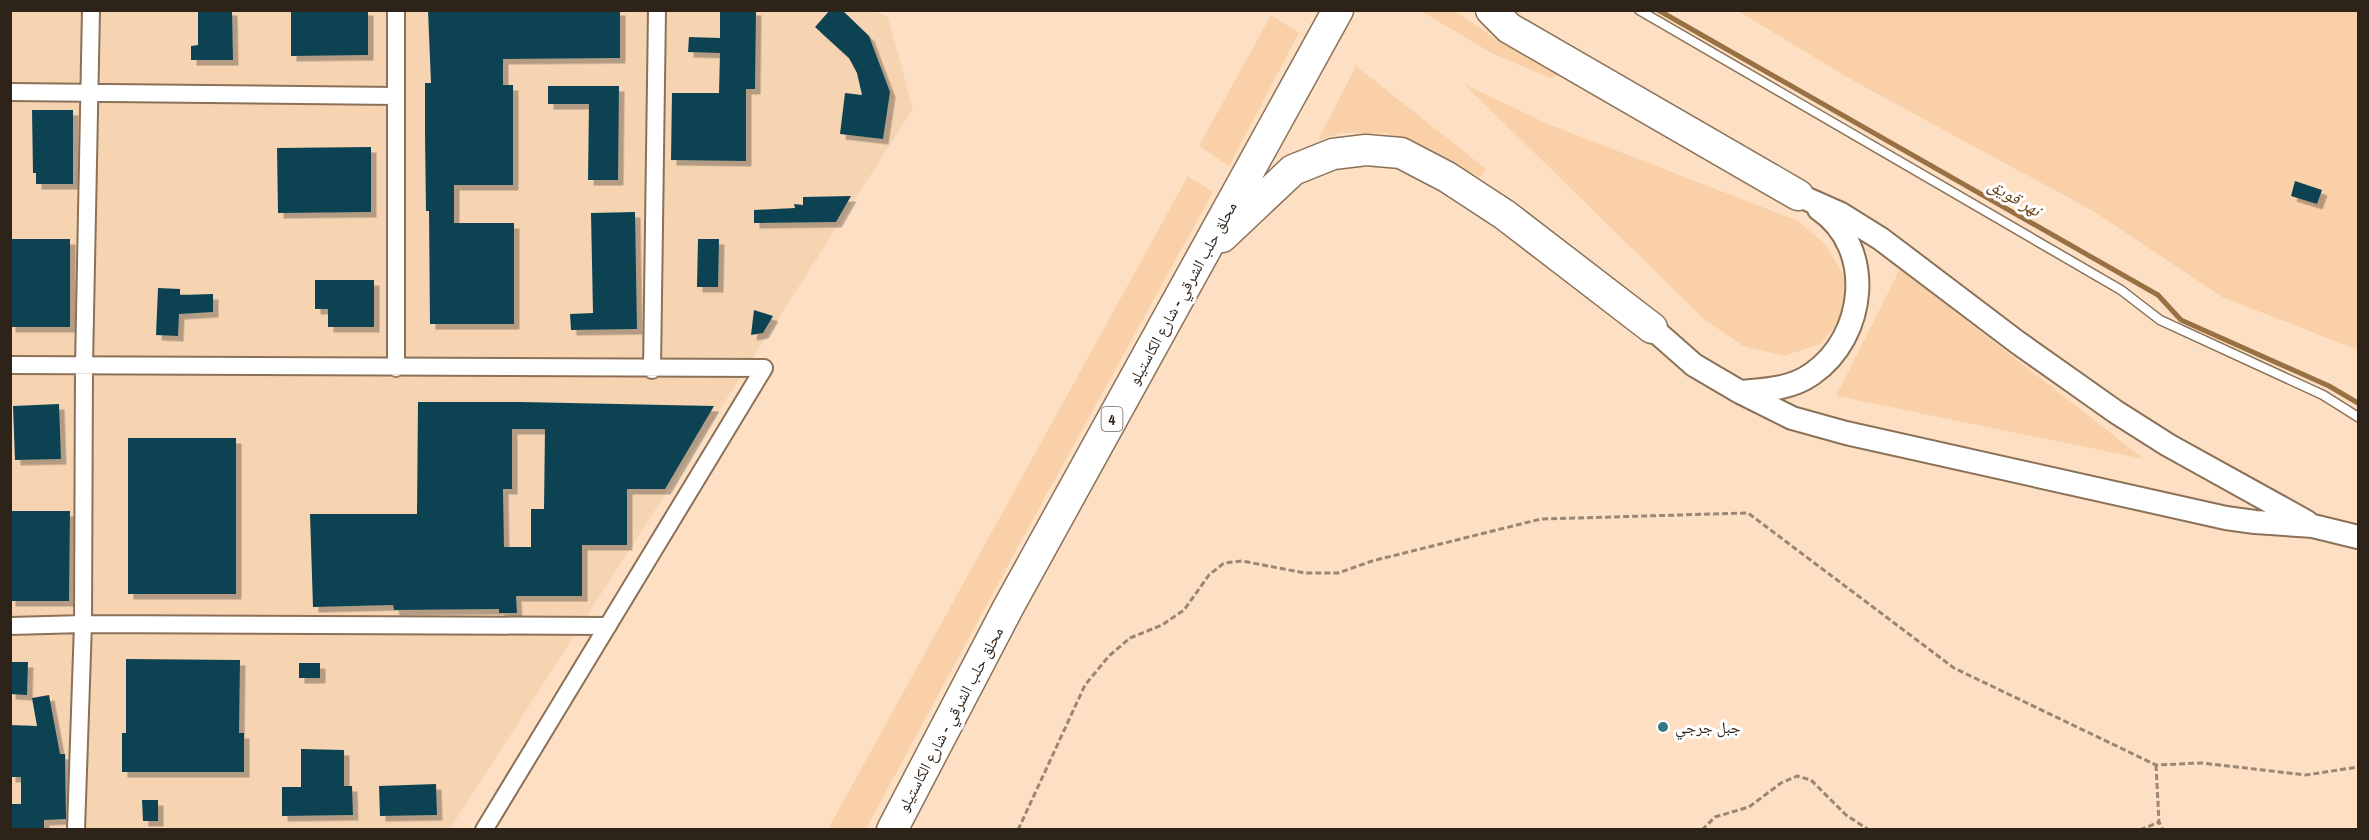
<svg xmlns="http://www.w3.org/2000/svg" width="2369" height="840" font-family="'Archivo Narrow','Noto Naskh Arabic',sans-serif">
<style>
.built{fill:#f6d4b2}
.green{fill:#f9d0a7}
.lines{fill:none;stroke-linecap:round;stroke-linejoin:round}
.stream{stroke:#997044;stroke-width:5}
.building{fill:#0e4353;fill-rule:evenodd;filter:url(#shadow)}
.lane-casing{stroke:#8a7157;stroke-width:11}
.street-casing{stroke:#8a7157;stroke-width:20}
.secondary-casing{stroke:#8a7157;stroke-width:26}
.highway-casing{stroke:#8a7157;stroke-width:33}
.path{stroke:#9a8673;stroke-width:3;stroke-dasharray:6 3;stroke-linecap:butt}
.lane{stroke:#fff;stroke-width:8}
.street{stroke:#fff;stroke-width:16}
.secondary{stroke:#fff;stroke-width:22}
.highway{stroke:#fff;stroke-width:30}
.poi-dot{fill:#37758b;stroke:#fff;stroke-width:2}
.labels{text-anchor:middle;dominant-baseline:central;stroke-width:6;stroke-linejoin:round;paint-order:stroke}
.shield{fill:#fff;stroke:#6d655e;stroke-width:1.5}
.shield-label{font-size:15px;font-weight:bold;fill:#2e2319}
.street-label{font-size:16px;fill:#2e2319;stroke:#fff}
.poi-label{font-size:16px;fill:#2e2319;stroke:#fff;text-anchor:start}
.water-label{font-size:18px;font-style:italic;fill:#694317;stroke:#fff}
</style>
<defs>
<filter id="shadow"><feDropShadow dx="5.5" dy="5.5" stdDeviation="0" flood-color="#0004"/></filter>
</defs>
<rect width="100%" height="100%" fill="#fde0c4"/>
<path class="built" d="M872,10L888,17L913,109L450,829H11L10,11Z"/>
<path class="green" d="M1421,11H1456L1494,38L1558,75L1551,78L1495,55Z
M1738,11H2358V350L2222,297L2093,211L1852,80Z
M1271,15L1299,33L1229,166L1199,146Z
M1356,66L1486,169L1480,177L1387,133H1342L1318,140Z
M1464,84L1548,124L1798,221L1825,244L1846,279L1841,319L1820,344L1784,356L1743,346L1704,319Z
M1188,176L1213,192L1028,528L866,829H828Z
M1900,269L2144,459L1836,396Z"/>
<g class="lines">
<path class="stream" d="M1658,10L2158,295L2181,320L2329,386L2358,403"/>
</g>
<path class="building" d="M198,10H232L233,60H191V46L198,45Z
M291,10H368V55L291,56Z
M428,10H620V58L503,59V85H513V185H454V223H514V324H430L429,211H426L425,134V83H431Z
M720,10H756L755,89H746V161L671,160L672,93H719L720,53L688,52L689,37L720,38Z
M830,10H842L869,36L890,92L883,139L840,134L845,93L862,95L857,73L849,58L815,27Z
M548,86H619L618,180H588L589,104H548Z
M32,110H73V184H36V173H33Z
M371,147V212L278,213L277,148Z
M2295,181L2322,190L2317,204L2291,196Z
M851,196L836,222L754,223V210L795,208L794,204L803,205V197Z
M635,212L637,329L571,330L570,314L593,313L591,213Z
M10,239H70V327H10Z
M698,239H719L718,287H697Z
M315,280H374V327H328V309H315Z
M158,288L180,289V295L213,294V312L179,314L178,336L156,335Z
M754,310L773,316L763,333L751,335Z
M418,402H521L714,406L665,489H627V545H582V596H516L517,613H499V609L394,610L393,605L313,607L310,514H417ZM512,429H545L544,509H531V547H504L503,489H512Z
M59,404L61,459L15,460L13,406Z
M128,438H236V594H128Z
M10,511H70L69,601H10Z
M126,659L240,660L239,733H244V772H122V733H126Z
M10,662H28L27,695L10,694Z
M299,663H320V678H299Z
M49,695L60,754H65L66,819L44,820V830H10V804H21V777H10V725L37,726L32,698Z
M301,749L344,750V786H352L353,815L282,816V787H301Z
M436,784L437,815L380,816L379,786Z
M142,800H158V821H143Z"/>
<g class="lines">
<g class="lane-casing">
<path id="lane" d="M1639,10L2121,290L2160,320L2323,395L2358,417"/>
</g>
<g class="street-casing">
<path id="street" d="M396,10V368
M10,92L396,96
M10,365L764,368
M652,370L657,10
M10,626L83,624L608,626
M76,830L83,624L84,366L91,10
M484,830L764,368"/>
</g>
<g class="secondary-casing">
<path id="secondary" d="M1798,195L1841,214L1881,239L2017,342L2116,412L2168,445L2307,522
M1652,328L1694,365L1740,392L1792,418L1846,433L2226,518L2255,522L2313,526L2358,537
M1741,392C1765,390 1791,389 1812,374C1866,337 1876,248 1819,209"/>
</g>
<g class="highway-casing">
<path id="highway" d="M1491,10L1509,28L1798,195
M1222,237L1293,170L1333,154L1366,150L1401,153L1447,177L1505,215L1652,328
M892,830L1009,606L1338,10"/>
</g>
<path class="path" d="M2156,765L2159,822L2163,830
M1018,830L1085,685L1109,656L1130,638L1162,625L1184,610L1209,575L1224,563L1242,561L1305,573H1338L1372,561L1541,519L1748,513L1954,668L2156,765L2202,763L2306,775L2358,767
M1702,830L1715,817L1749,807L1781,783L1797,776L1811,780L1846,815L1869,830
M2140,830L2159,822"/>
<use href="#lane" class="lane"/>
<use href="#street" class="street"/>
<use href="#secondary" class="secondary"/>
<use href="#highway" class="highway"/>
</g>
<circle class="poi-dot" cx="1663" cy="727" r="6"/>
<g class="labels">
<rect class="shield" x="1101.5" y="407" width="21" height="24" rx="4.5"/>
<g class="shield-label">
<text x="1112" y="419">4</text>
</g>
<g class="street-label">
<text transform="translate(1182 293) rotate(-61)">محلق حلب الشرقي - شارع الكاستيلو</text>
<text transform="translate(950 719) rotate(-62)">محلق حلب الشرقي - شارع الكاستيلو</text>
</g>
<g class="poi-label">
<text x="1675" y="727">جبل جرجي</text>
</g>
<g class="water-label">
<text transform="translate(2015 197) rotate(30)">نهر قويق</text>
</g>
</g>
<rect width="2369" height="840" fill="none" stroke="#2e2319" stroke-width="24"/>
</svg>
